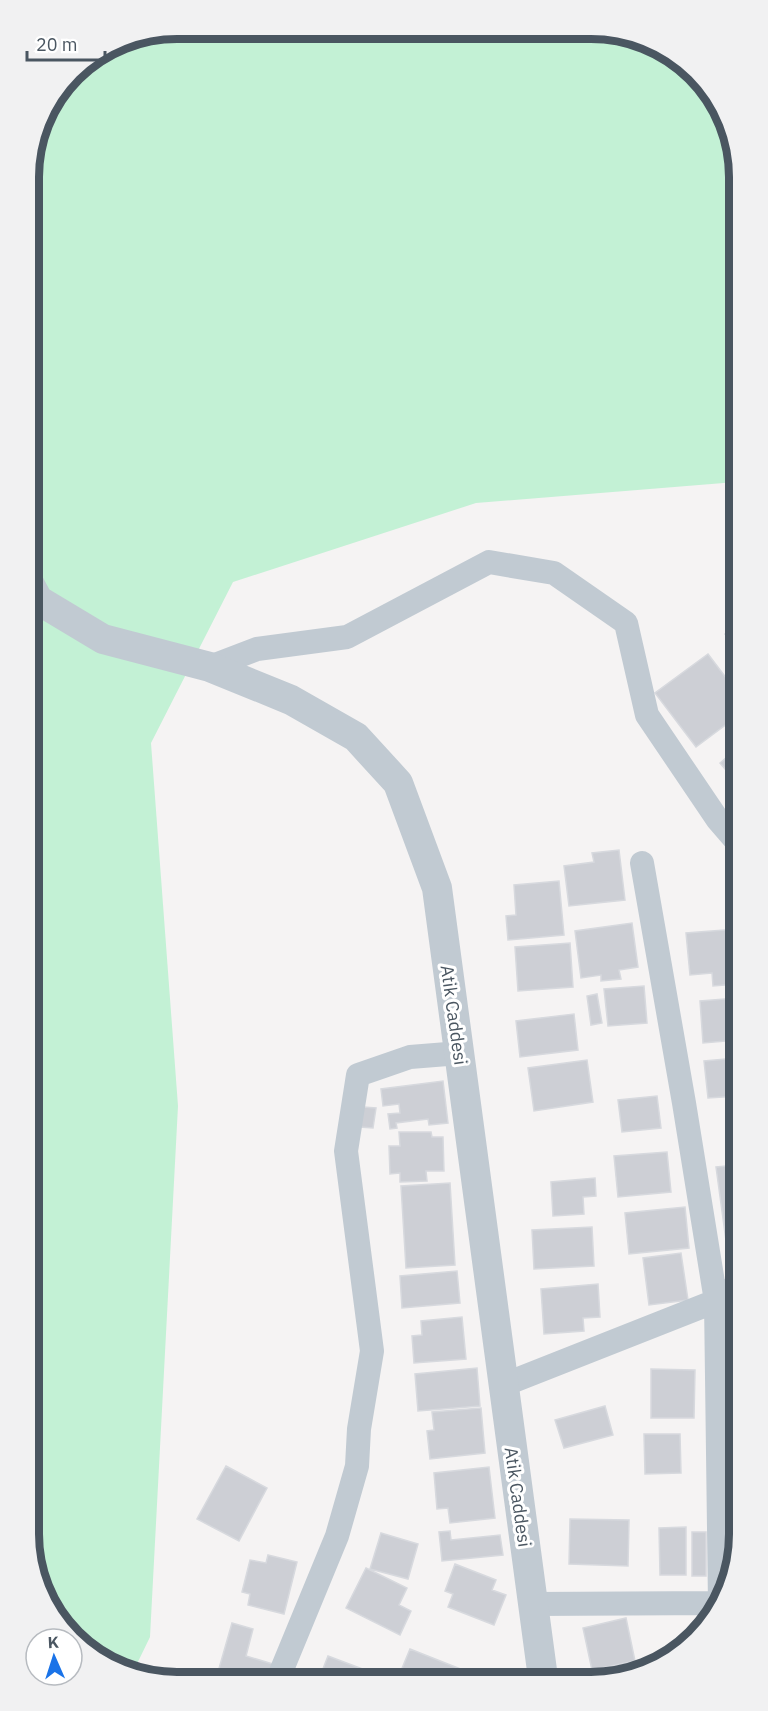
<svg xmlns="http://www.w3.org/2000/svg" width="768" height="1711" font-family="'IBM Plex Sans',sans-serif">
<style>
.green{fill:#c3f1d5}
.building{fill:#cdcfd5;stroke:#d7d9de;stroke-width:1.5}
.lines{fill:none;stroke-linecap:round;stroke-linejoin:round}
.minor{stroke:#c1cad2;stroke-width:24}
.tertiary{stroke:#c1cad2;stroke-width:30}
.labels{text-anchor:middle;dominant-baseline:central;stroke-width:6;stroke-linejoin:round;paint-order:stroke}
.street-label{font-size:18px;fill:#4a5661;stroke:#fff}
.rim{fill:none;stroke:#4a5661;stroke-width:8}
</style>
<rect width="100%" height="100%" fill="#f5f3f3"/>
<path class="green" d="M177,29L620,31L689,66L734,138L736,482L476,503L233,582L151,743L178,1106L150,1637L133,1672L79,1645L34,1573L29,167L44,111L79,66L120,40Z"/>
<path class="building" d="M736,624V647L725,634Z
M708,654L736,691V717L696,747L655,693Z
M736,749L737,782H736L720,763Z
M619,850L625,900L569,906L564,866L594,862L592,853Z
M559,881L564,935L508,940L506,916L516,915L514,885Z
M632,923L638,967L619,970L621,979L601,981V975L581,978L575,931Z
M737,929V984L713,986L712,973L690,975L686,933Z
M570,943L573,987L518,991L515,947Z
M644,986L647,1023L608,1026L604,989Z
M597,994L602,1023L591,1025L587,996Z
M737,998V1040L703,1043L700,1001Z
M574,1014L578,1050L520,1057L516,1021Z
M737,1058L738,1096L708,1098L704,1061Z
M587,1060L593,1102L534,1111L528,1068Z
M443,1081L448,1123L429,1125L428,1119L396,1123L397,1128L390,1129L388,1114L400,1113L399,1104L383,1106L381,1089Z
M657,1096L661,1128L622,1132L618,1100Z
M363,1107L376,1108L373,1128L360,1127Z
M399,1132H431L432,1137H443L444,1171H426L427,1181L400,1182V1173L390,1174L389,1146H400Z
M667,1152L671,1192L618,1197L614,1156Z
M738,1165V1240L727,1248L716,1167Z
M595,1178L596,1196L583,1197L584,1214L553,1216L551,1182Z
M450,1183L455,1265L406,1268L401,1186Z
M685,1207L689,1248L629,1254L625,1213Z
M592,1227L594,1266L534,1269L532,1230Z
M681,1253L688,1300L649,1305L643,1258Z
M457,1271L460,1303L402,1308L400,1276Z
M598,1284L600,1317L583,1318L584,1331L544,1334L541,1289Z
M462,1317L466,1359L414,1363L412,1336L422,1335L421,1321Z
M477,1368L480,1406L418,1411L415,1374Z
M651,1369L695,1370L694,1418H651Z
M605,1406L613,1435L564,1448L555,1420Z
M481,1408L485,1453L430,1459L427,1431L434,1430L432,1412Z
M644,1434H680L681,1473L645,1474Z
M226,1466L267,1488L239,1541L197,1519Z
M489,1467L495,1518L450,1523L448,1508L437,1509L434,1473Z
M570,1519L629,1520L628,1566L569,1564Z
M686,1527V1575H660L659,1528Z
M450,1531L451,1540L500,1535L503,1555L442,1561L439,1532Z
M692,1532H706V1576H692Z
M381,1533L418,1544L408,1579L370,1569Z
M268,1555L297,1562L284,1614L248,1605L250,1594L242,1592L250,1560L266,1563Z
M455,1564L496,1580L492,1590L506,1595L494,1625L448,1607L453,1594L445,1591Z
M366,1568L407,1588L399,1605L411,1611L400,1635L346,1608Z
M626,1618L635,1661L592,1670L583,1628Z
M232,1623L253,1629L246,1656L273,1664L269,1679H216Z
M410,1649L468,1672L466,1678H398Z
M328,1656L381,1676L380,1679H319Z
M638,1668L639,1672L630,1677L594,1678Z"/>
<g class="lines">
<path class="minor" d="M210,667L257,649L347,637L489,562L554,573L626,623L647,715L718,820L737,842
M642,863L684,1103L716,1301L720,1604
M503,1385L716,1301L738,1284
M533,1604L721,1603
M278,1679L337,1536L357,1466L359,1429L372,1351L346,1151L358,1075L410,1057L460,1053"/>
<path class="tertiary" d="M30,585L38,600L103,639L210,667L291,700L356,737L398,783L437,888L543,1678"/>
</g>
<g class="labels">
<g class="street-label">
<text transform="translate(454 1015) rotate(82)">Atik Caddesi</text>
<text transform="translate(518 1497) rotate(82)">Atik Caddesi</text>
</g>
</g>
<path d="M0 0H768V1711H0ZM177 39H591A138 138 0 0 1 729 177V1534A138 138 0 0 1 591 1672H177A138 138 0 0 1 39 1534V177A138 138 0 0 1 177 39Z" fill="#f1f1f2" fill-rule="evenodd"/>
<path class="rim" d="M177 39H591A138 138 0 0 1 729 177V1534A138 138 0 0 1 591 1672H177A138 138 0 0 1 39 1534V177A138 138 0 0 1 177 39Z"/>
<g transform="translate(54 1657) rotate(357)"><circle r="28" fill="#ffffff" stroke="#b7bbc0" stroke-width="1.5"/>
<path d="M0-4.5L10 22L0 15L-10 22Z" fill="#1a73e8"/>
<text y="-9" font-size="16" font-weight="bold" text-anchor="middle" fill="#4a5661">K</text>
</g>
<path d="M27 51v9h78v-9" fill="none" stroke="#4a5661" stroke-width="3"/>
<text x="36" y="51" font-size="18" fill="#4a5661" stroke="#ffffff" stroke-width="4.5" paint-order="stroke">20 m</text>
</svg>
